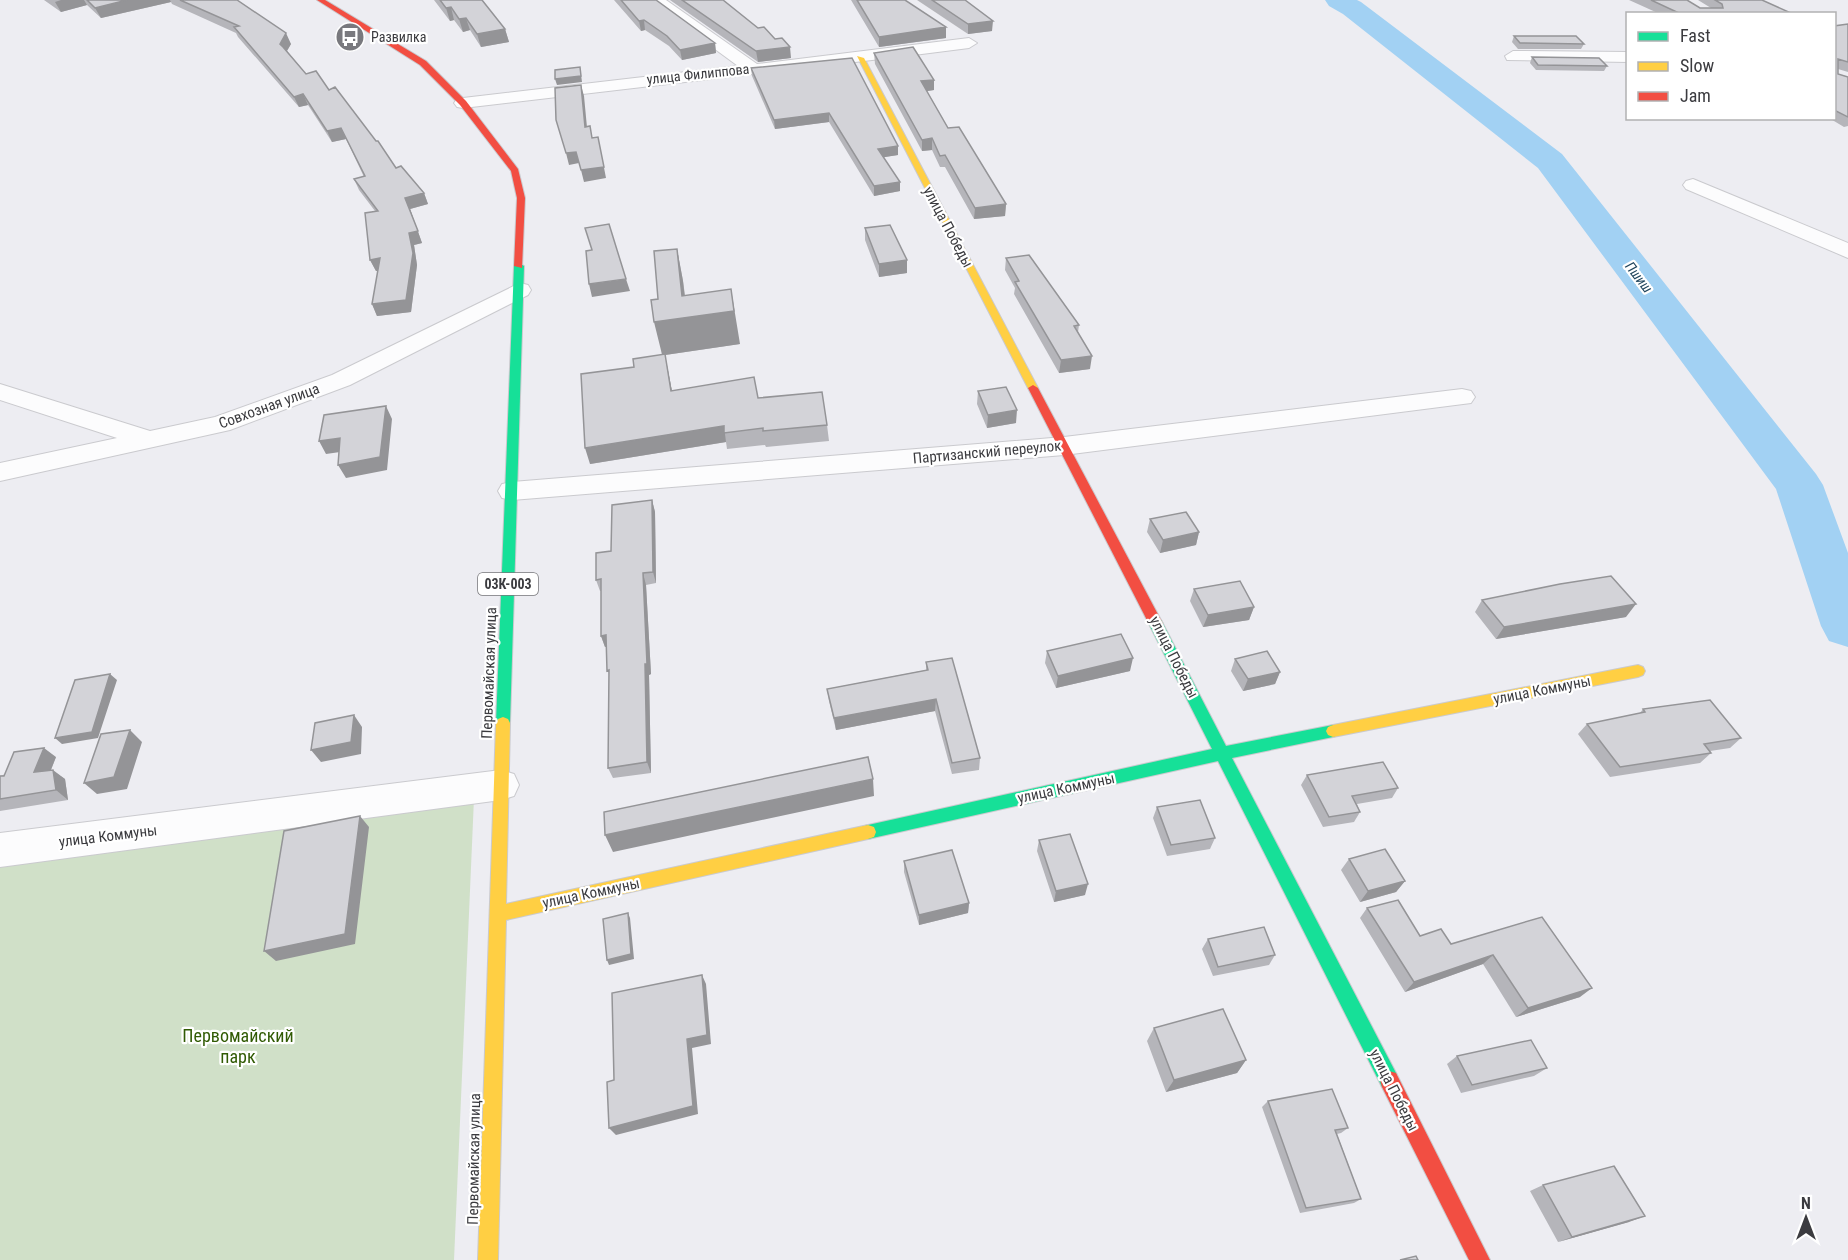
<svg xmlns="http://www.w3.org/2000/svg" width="1848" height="1260" font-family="'Roboto Condensed',sans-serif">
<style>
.green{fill:#d0e0c8}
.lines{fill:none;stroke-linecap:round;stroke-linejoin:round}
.river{fill:#a2d1f3;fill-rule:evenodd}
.street-casing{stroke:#cacace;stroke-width:2}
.fast-casing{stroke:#cacace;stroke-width:2}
.slow-casing{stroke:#cacace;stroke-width:2}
.jam-casing{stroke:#cacace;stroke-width:2}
.street{fill:#fcfcfd;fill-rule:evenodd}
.fast{fill:#16e098;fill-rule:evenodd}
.slow{fill:#ffcf43;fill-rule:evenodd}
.jam{fill:#f24e42;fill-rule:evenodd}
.wall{fill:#b5b5ba}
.shaded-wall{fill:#949497}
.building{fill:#d3d3d8;stroke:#949497;stroke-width:1.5}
.labels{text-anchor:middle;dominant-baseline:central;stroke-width:4.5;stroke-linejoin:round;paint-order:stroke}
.far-poi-label{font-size:14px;fill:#3b3b3f;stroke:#fff;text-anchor:start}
.far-street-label{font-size:14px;fill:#3b3b3f;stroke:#fff}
.far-water-label{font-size:14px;font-style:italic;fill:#20455d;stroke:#fff}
.shield{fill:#fff;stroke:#767679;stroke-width:1.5}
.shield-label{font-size:14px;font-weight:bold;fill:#3b3b3f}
.street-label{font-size:15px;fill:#3b3b3f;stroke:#fff}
.near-park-label{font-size:18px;fill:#315b04;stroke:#fff}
</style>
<rect width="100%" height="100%" fill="#ededf2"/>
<path class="green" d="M474,798L454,1260H0V858Z"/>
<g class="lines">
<path class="river" d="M1325,0H1357L1361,2L1562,154L1816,474L1823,485L1848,553V647L1829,641L1821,626L1776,489L1538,168L1343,14L1329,6Z"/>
<g class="street-casing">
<path id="street" d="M648,0H666L757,64L969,38L977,43L969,48L906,56L463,108L457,107L454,103L457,99L463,98L738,66Z
M1513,51L1628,52V62L1507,60L1505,56Z
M1693,179L1848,243V258L1686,189L1683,185L1686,181Z
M520,283L528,285L531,290L528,295L350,385L230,430L0,481V463L117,438L0,400V384L150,431L215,417L332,375Z
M1462,389L1471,391L1475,397L1471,403L1064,455L512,500L502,498L498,491L502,484L512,482L1064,437Z
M501,770L514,774L519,785L514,796L501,800L0,867V833Z"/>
</g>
<g class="fast-casing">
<path id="fast" d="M519,263L524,266L510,723L508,727L503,729L498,727L496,723L514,266Z
M1156,619L1161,620L1226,746L1333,725L1338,727L1340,731L1338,735L1333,737L1232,758L1396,1073L1398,1080L1396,1087L1389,1089L1382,1087L1218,761L868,839L862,837L860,832L862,827L868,825L1212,749L1149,624Z"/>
</g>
<g class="slow-casing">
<path id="slow" d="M857,56L864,58L1038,388L1037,390L1033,391L1028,388Z
M1638,665L1643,667L1645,671L1643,675L1638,677L1333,737L1328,735L1326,731L1328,727L1333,725Z
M503,717L508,719L510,723L506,904L868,825L874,827L876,832L874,837L868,839L506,920L498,1260H478L496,723L498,719Z"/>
</g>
<g class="jam-casing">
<path id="jam" d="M317,0H325L426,61L466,101L518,169L525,198L522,268L514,266L517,198L511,171L460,105L420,65Z
M1033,385L1038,388L1163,624L1161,628L1156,629L1149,624L1028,388Z
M1389,1071L1396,1073L1490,1260H1469L1382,1087L1380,1080L1382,1073Z"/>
</g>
<use href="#street" class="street"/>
<use href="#fast" class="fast"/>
<use href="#slow" class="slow"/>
<use href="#jam" class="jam"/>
</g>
<path class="wall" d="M44,0H237L291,44L287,51L306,74L329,90L376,141L396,168L424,193L428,204L410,209L422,243L414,245L417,265L411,312L377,316L372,304L378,271H376L370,260L375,211L359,190L354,179L364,177L346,139L332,142L308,105L299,107L238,37L236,33L172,4L171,2L101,18L87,5L61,12Z
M434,0H482L505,29L509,42L481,47L470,30L463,32L454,20L450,21Z
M614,0H656L715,43L716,53L682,60L669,46L645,30L641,31Z
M670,0H723L791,58L758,62Z
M851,0H905L946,27V38L879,47Z
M917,0H965L992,31L968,34Z
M1629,0H1687L1700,8H1711L1698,0H1762L1793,14H1660Z
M1848,24V72L1838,69V74L1848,77V126L1844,127L1829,118H1834V26Z
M1514,36L1584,44L1581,49H1518L1512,42Z
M874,53L934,80V90L927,91L948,128L1006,204L1005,216L974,219L945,167H940L932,150L922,151L875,64Z
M1532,57L1607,66L1604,71L1536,70L1530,63Z
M852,58L898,155L884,157L900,191L874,196L829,122L775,129L752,76L751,68Z
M865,228L907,260V273L879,277L865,240Z
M677,249L683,281L685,295L740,344L665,355L672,391L758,398L827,425L829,441L766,447L765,445L727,449L726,442L590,464L634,367L662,355L658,299Z
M1006,258L1079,325L1078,332L1090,369L1059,373L1014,294L1015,288L1005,270Z
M978,391L1016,423L987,428L977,404Z
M652,500L655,512L656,583L646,585L651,674L649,675L651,773L613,778L608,768L609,675L606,646L605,647L601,636V591H600L596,580L611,551Z
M1150,519L1199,532L1196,545L1160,553L1147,532Z
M1194,589L1254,607L1249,620L1203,627L1190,601Z
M1482,600L1626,617L1496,639L1475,612Z
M1047,651L1130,671L1056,688L1045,663Z
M1235,659L1280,672L1275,684L1243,691L1231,671Z
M926,662L980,758L979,770L952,774L935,711L836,730L829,701L827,689L926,670Z
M1643,709L1741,738L1730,748L1710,751L1711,753L1700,763L1610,777L1578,734L1587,724L1640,713Z
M56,757L51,770L65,779L68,800L0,811V776Z
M1307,775L1398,788L1392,798L1357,804L1360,812L1354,822L1323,827L1301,785Z
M1157,807L1215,838L1210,849L1167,856L1153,818Z
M1039,840L1085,895L1054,902L1037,851Z
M1349,859L1405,881L1396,892L1360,902L1341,870Z
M904,861L969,903L968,913L919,925L904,872Z
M1367,908L1420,936L1451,944L1542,917L1580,997L1516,1017L1483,964L1405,992L1360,918Z
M1208,939L1275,955L1269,965L1213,976L1202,949Z
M1154,1028L1246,1060L1237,1073L1166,1092L1147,1041Z
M1457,1056L1547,1068L1534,1076L1461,1093L1447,1064Z
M1268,1101L1348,1128L1341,1133L1337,1134L1361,1199L1354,1203L1300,1213L1262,1107Z
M1543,1185L1629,1222L1558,1242L1530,1191Z"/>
<path class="shaded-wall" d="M61,0H84L87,5L61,12L55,2Z
M127,0H170L171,2L101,18L95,8Z
M451,7L454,20L450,21L446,8Z
M466,18L470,30L463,32L459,19Z
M644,20L645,30L641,31L639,21Z
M993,21L992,31L968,34V24Z
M946,27V38L879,47V37Z
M505,29L509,42L481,47L477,34Z
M286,33L291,44L285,54L280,44Z
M715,43L716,53L682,60L680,50Z
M790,47L791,58L758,62L756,51Z
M580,67L582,82L557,85L555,79Z
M934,80V90L921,92V81Z
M581,85L584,96L588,138L585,127Z
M303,94L308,105L299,107L294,97Z
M829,113V122L775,129L774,120Z
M341,128L346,139L332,142L327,131Z
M598,137L606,178L584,182L581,170Z
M932,138V150L922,151V140Z
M898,146V155L879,158L878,149Z
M576,152L579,163L569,165L566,153Z
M900,182V191L874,196V186Z
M424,193L428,204L410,209L422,243L414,245L417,265L411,312L377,316L372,304L409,233L405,198Z
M1006,204L1005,216L974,219L975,208Z
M677,249L683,281L687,318L731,289L740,344L665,355L675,407L654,322L682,296Z
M380,258L385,270L376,271L370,260Z
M907,260V273L879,277V264Z
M626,279L630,291L592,297L589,284Z
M1092,356L1090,369L1059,373L1061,360Z
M386,406L392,419L387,470L346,478L338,465Z
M1017,410L1016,423L987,428L988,415Z
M724,426L726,442L590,464L585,448Z
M340,438L347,451L326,454L319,441Z
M652,500L655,512L656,583L653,572Z
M1199,532L1196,545L1160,553L1163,540Z
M643,573L646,585L651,674L649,675L651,773L647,762Z
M1636,604L1626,617L1496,639L1504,627Z
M1254,607L1249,620L1203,627L1208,615Z
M606,635L610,646L605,647L601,636Z
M1133,658L1130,671L1056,688L1058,676Z
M1280,672L1275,684L1243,691L1248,679Z
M110,674L117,680L98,738L62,744L55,738Z
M936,699L935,711L836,730L834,718Z
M354,715L362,727L361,754L321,762L311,750Z
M130,730L142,742L127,789L97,794L84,783Z
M44,748L56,757L46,782L34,772Z
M53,770L65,779L68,800L56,790Z
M873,779L874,796L613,852L605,835Z
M360,816L369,827L355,944L276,961L264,951Z
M1405,881L1396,892L1360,902L1368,891Z
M1088,884L1085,895L1054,902L1056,891Z
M969,903L968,913L919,925V915Z
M628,913L630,918L634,959L609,965L607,960Z
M1493,955L1483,964L1405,992L1414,982Z
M702,975L706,984L711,1044L692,1048L698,1114L616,1135L609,1128L687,1039Z
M1592,988L1580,997L1516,1017L1528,1008Z
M1246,1060L1237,1073L1166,1092L1174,1080Z
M1645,1216L1629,1222L1558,1242L1572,1237Z"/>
<path class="building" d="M87,0H127L95,8Z
M180,0H237L286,33L280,44L283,47L306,74L316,71L329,90L335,87L376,141H378L396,168L401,166L424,193L405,198L418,231L409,233L413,253L406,300L372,304L380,258L370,260L365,213L378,211L354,179L365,176L341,128L327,131L303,94L294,97L234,27L239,26Z
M440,0H482L505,29L477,34L466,18L459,19L451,7L446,8Z
M621,0H656L715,43L680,50L667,36L644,20L639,21Z
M682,0H723L758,28L764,27L775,39L782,38L790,47L756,51Z
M857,0H905L946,27L879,37Z
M932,0H965L993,21L968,24Z
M1651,0H1687L1700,8H1723L1722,4L1715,0H1762L1793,14H1681Z
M1848,24V62L1838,59V74L1848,77V117L1834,110V26Z
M1514,36H1576L1584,44L1520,43Z
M913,47L934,80L921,81L948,128L959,127L1006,204L975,208L945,155L940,156L932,138L922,140L874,53Z
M1532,57L1599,58L1607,66L1538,65Z
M852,58L898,146L878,149L900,182L874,186L829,113L774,120L751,68Z
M580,67L581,76L555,79V70Z
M581,85L585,127L590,126L592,138L598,137L604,167L581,170L576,152L566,153L556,120L555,88Z
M609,224L626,279L589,284L586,251L592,250L585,228Z
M890,225L907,260L879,264L865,228Z
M677,249L682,296L731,289L734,311L654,322L651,300L658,299L654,251Z
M1029,255L1079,325L1074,326L1092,356L1061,360L1015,282L1019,281L1006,258Z
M665,354L671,391L754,377L758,398L822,392L827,425L763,431V428L724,433V426L585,448L581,374L634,367L633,359Z
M1006,387L1017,410L988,415L978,391Z
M386,406L380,457L338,465L340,438L319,441L324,415Z
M652,500L653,572L643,573L647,664H645L647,762L608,768L609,670L607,671L606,635L601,636V579L596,580V553L611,551L612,505Z
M1186,512L1199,532L1163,540L1150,519Z
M1611,576L1636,604L1504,627L1482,600L1560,584Z
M1240,581L1254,607L1208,615L1194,589Z
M1121,634L1133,658L1058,676L1047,651Z
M1267,651L1280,672L1248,679L1235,659Z
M952,658L980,758L952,763L936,699L834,718L827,689L928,670L926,662Z
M110,674L92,732L55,738L75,680Z
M1710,700L1741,738L1704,744L1711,753L1620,767L1587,724L1645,712L1643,709Z
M354,715L351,742L311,750L315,723Z
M130,730L114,777L84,783L101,734Z
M44,748L34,772L53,770L56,790L0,799V776H4L14,752Z
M868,757L873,779L605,835L604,812Z
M1383,762L1398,788L1352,796L1360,812L1329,817L1307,775Z
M1200,800L1215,838L1171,845L1157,807Z
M360,816L345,934L264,951L284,831Z
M1070,834L1088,884L1056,891L1039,840Z
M1385,849L1405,881L1368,891L1349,859Z
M952,850L969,903L919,915L904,861Z
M1398,900L1420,936L1441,929L1451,944L1542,917L1592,988L1528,1008L1493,955L1414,982L1367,908Z
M628,913L631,954L607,960L603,919Z
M1264,927L1275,955L1218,967L1208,939Z
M702,975L707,1035L687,1039L693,1106L609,1128L607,1082L614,1080L612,993Z
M1223,1009L1246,1060L1174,1080L1154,1028Z
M1531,1040L1547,1068L1472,1085L1457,1056Z
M1332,1089L1348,1128L1335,1130L1361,1199L1306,1208L1268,1101Z
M1614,1166L1645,1216L1572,1237L1543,1185Z
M1416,1256L1418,1260H1400Z"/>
<defs>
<g id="bus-disc" transform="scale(1.5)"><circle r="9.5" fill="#79797e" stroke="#fff"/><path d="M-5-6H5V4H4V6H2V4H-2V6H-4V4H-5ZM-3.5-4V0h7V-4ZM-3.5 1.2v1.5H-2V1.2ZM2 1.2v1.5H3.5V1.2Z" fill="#fff"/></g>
</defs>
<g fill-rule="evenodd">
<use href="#bus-disc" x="350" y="37"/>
</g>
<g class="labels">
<g class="far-poi-label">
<text x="371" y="37">Развилка</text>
</g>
<g class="far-street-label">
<text transform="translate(698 74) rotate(-6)">улица Филиппова</text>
</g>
<g class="far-water-label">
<text transform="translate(1639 277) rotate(52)">Пшиш</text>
</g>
<rect class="shield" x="478" y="573" width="60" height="22" rx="4.5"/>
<g class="shield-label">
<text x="508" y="584">03К-003</text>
</g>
<g class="street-label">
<text transform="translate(948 227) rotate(62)">улица Победы</text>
<text transform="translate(269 406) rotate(-20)">Совхозная улица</text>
<text transform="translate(987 452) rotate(-5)">Партизанский переулок</text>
<text transform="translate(1174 657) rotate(63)">улица Победы</text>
<text transform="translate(489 673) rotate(-88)">Первомайская улица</text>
<text transform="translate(1542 690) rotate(-11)">улица Коммуны</text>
<text transform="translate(1066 788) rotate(-12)">улица Коммуны</text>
<text transform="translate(108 836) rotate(-7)">улица Коммуны</text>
<text transform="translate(591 893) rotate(-12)">улица Коммуны</text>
<text transform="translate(1394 1090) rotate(63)">улица Победы</text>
<text transform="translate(474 1159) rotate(-89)">Первомайская улица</text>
</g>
<g class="near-park-label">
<text x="238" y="1035">Первомайский<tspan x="238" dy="21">парк</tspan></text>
</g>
</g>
<rect x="1626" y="12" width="210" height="108" fill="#ffffff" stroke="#b1b1b2" stroke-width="1.5"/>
<rect x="1638" y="32" width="30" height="9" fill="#16e098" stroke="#b1b1b2" stroke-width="1.5"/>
<text x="1680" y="42" font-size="18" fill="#3b3b3f">Fast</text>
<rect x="1638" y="62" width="30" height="9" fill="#ffcf43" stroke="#b1b1b2" stroke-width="1.5"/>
<text x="1680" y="72" font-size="18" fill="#3b3b3f">Slow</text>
<rect x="1638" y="92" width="30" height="9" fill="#f24e42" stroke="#b1b1b2" stroke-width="1.5"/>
<text x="1680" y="102" font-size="18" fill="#3b3b3f">Jam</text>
<g transform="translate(1806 1218)" stroke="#ffffff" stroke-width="4.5" paint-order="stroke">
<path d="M0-4.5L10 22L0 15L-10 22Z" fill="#3b3b3f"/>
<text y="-9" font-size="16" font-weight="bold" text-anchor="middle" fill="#3b3b3f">N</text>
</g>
</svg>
